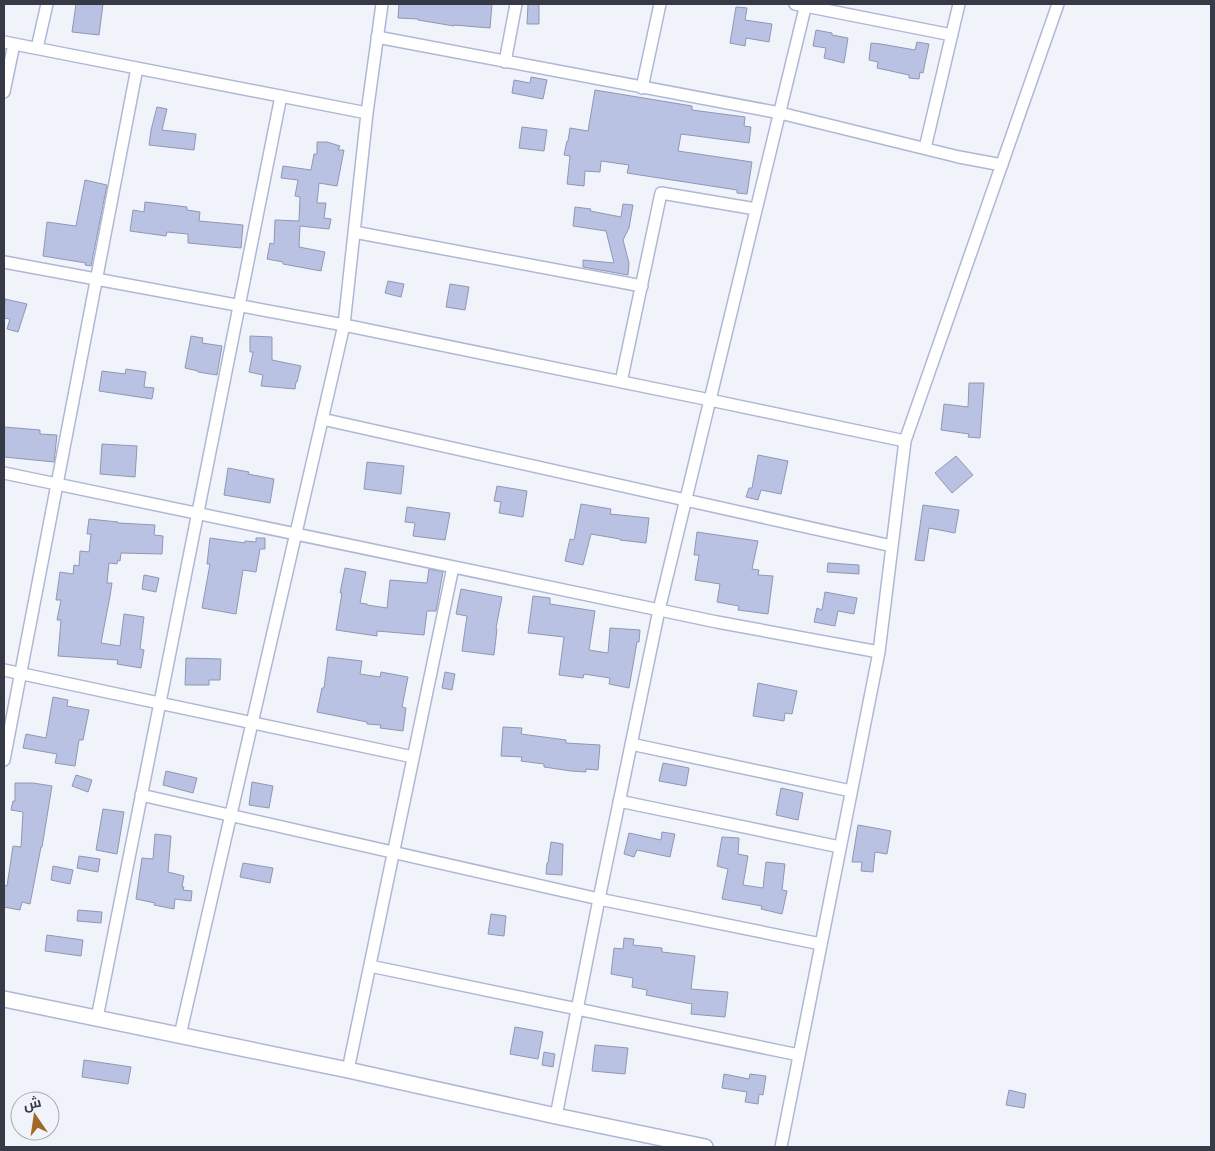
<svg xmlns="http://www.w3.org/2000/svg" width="1215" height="1151" font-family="Signika,Cairo,sans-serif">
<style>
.building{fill:#bac2e3;stroke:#8f97b6}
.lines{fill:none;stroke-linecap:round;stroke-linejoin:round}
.street-casing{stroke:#afb7d7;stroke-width:14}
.secondary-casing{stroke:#afb7d7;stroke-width:18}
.street{stroke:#fff;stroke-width:11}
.secondary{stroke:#fff;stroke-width:15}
</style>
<rect width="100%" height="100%" fill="#f1f3fa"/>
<path class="building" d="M76,4H103L99,35L72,32Z
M399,4H492L490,28L454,25V26L418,20V19L398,18Z
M528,4H539V24H527Z
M736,7L747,8L745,20L772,24L769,42L746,38L745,46L730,43Z
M816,30L832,33V35L848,38L844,63L824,58L826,48L813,46Z
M917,42L929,44L923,73L920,72L919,79L909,78V75L877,68L878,62L869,60L871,43L881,44L915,50Z
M531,77L547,80L543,99L512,93L514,80L530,83Z
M595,90L692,106V110L745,117L744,126L751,127L749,143L681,134L678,151L752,162L747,194L737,193V190L627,173L629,165L601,161L600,172L585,171L584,186L567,184L570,156L564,155L567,141H568L570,128L588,131Z
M157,107L167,109L162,130L196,134L194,150L149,145L151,130Z
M522,127L547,130L544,151L519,148Z
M317,142H327L340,146L338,150H344L337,186L319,183L317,203H326L324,218L331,219L329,229L300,226L299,247L325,252L321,271L283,264V262L267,259L270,243L274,244L275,220L299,221L300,197L295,196L298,180L281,178L283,166L311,170L314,154H317Z
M85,180L107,185L91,266L85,265L86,263L43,256L47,222L76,226Z
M145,202L187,207V210L200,212L199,221L243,225L241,248L188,243V234L167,232L166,236L130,231L133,210L144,212Z
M623,204L633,205L629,228L623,240L629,263L628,275L583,267V260L614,263L606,231L573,226L575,207L591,209L590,211L621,217Z
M388,281L404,284L401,297L385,293Z
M450,284L469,287L465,310L446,307Z
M5,299L27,304L18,332L7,329L10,319L4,318Z
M191,336L203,338L202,343L222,346L217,375L198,372V371L185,368Z
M250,336L272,337V360L301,366L297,382H296L295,389L261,386L263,375L249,372L253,352H250Z
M126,369L146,372L144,387L154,388L152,399L99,391L102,371L125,374Z
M969,383H984L980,438L968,437L969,434L941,430L944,404L968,407Z
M4,427L40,430V434L57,435L54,462L4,457Z
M102,444L137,446L135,477L100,474Z
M758,455L788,461L781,494L761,490L758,500L746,497L749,488H752Z
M956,456L973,475L952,493L935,473Z
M367,462L404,466L401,494L364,489Z
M228,468L249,472L248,474L274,479L270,503L224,495Z
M497,486L527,491L523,517L499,513L501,502L494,501Z
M581,504L611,509L610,514L649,518L646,543L620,540V539L591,534L583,565L565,561L570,539L574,540Z
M923,505L959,510L955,533L929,528L924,561L915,560Z
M407,507L450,513L445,540L413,536L415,523L405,522Z
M89,519L118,522V523L155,525L154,535L163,536L162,554L121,553L120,561L118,560L117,564L109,563L107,583H112L110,596L101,643L120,646L124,614L144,617L140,649L144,650L141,668L117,664L118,660L58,656L61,620H57L61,600H56L60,572L73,574L74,565L79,566L80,551L89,552L91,534H87Z
M697,532L758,541L752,569L759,570L758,575L773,576L768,614L738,610L739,606L717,602L720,584L695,580L699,555H694Z
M210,538L245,543V541L256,542V538H265V549H260L256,572L243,570L236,614L202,608L210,564H207Z
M828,563L859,565V574L827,572Z
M345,568L366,572L360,603L367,604V605L387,608L390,580L427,583L429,569L443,572L436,611H427L424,635L377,631V636L336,630L342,593H340Z
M144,575L159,578L156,592L142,589Z
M461,589L502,597L496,628L497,629L494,655L462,651L467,616L456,614Z
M825,592L857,598L854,614L838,611L835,626L814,622L817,608L822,610Z
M533,596L550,598V604L595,611L589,650L608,653L610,628L640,630L639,642H637L629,688L609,684L610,678L584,674L583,678L559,675L564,637L528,633Z
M328,657L362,661L360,674L380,677L381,672L408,677L402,707L406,708L403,731L380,728L381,725L367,724V722L317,712L322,688H324Z
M186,658L221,659L220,680H209V685H185Z
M445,672L455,674L452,690L442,688Z
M758,683L797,691L792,714L785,713L784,721L753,716Z
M53,697L68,700L67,706L89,710L83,740H79L75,766L55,763L57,754L23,748L26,734L46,738Z
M503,727L522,728L521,734L566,740V743L600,745L598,770L586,769V772L571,771L544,767V764L521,761L522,757L501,756Z
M663,763L689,768L686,786L659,781Z
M166,771L197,778L193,793L163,785Z
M76,775L92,780L88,792L72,786Z
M252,782L273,786L269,808L249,805Z
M15,783H33L52,786L42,847H41L30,904L22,902L20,910L4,907V885L7,886L13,846L21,847L23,812L11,810L13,801H15Z
M781,788L803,793L798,820L776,815Z
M103,809L124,812L117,854L96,850Z
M858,825L891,831L887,854L875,852L873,872L861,871L862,862H852Z
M662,832L675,834L670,857L637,850L634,857L624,854L629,833L661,840Z
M155,834L171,836L168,872L184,876L182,887H184L183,890L192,891L191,901L175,899L174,909L154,905L155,903L136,899L142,858L153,859Z
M722,837L739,838L738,854L748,856L743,885L763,888L766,862L785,864L782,890L787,891L782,914L761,909L762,906L722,899L728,869L717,866Z
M551,842L563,844L562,875L546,874L547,863H548Z
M79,856L100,859L98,872L77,868Z
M243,863L273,868L270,883L240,877Z
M53,866L73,870L70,884L51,880Z
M78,910L102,912L101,923L77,921Z
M491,914L506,916L504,936L488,934Z
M47,935L83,940L81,956L45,951Z
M624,938L634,939L633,945L662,948V952L695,956L691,989L728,992L725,1017L691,1014L692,1004L646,995L647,990L632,987L633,978L611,974L614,948L623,949Z
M515,1027L543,1032L538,1059L510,1054Z
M595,1045L628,1048L625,1074L592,1071Z
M544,1052L555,1054L553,1067L542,1065Z
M84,1060L131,1067L128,1084L82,1077Z
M724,1074L749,1079L750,1074L766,1076L763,1095L759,1094L758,1104L745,1102L747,1092L722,1088Z
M1009,1090L1026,1094L1024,1108L1006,1105Z"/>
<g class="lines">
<g class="street-casing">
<path id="street" d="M795,4L952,35
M377,37L780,113L959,157L1002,165
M4,42L367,113
M37,48L47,4
M505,62L516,4
M642,88L660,4
M4,92L14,44
M925,148L959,4
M354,232L642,286
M4,262L344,325L710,400L905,441
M621,382L661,193L756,209
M322,419L892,546
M4,473L717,622L879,652
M4,670L413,757
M631,744L851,791
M4,760L137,68
M141,795L599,899L821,944
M619,801L840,847
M370,966L799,1055
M97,1018L281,96
M180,1035L344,325L367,113L382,4
M348,1070L453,567
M556,1116L599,899L659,610L806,4
M781,1147L879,652L905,441L1058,4"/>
</g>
<g class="secondary-casing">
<path id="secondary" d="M4,999L348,1070L556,1116L705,1147"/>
</g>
<use href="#street" class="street"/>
<use href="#secondary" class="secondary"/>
</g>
<rect width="1215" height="1151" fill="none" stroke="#363a47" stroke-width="10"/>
<g transform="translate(35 1116) rotate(347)"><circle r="24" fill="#f1f3fa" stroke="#a6a9b2"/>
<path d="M0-4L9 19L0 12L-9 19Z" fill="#a26827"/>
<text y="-8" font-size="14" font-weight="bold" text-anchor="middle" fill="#363a47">ش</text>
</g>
</svg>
